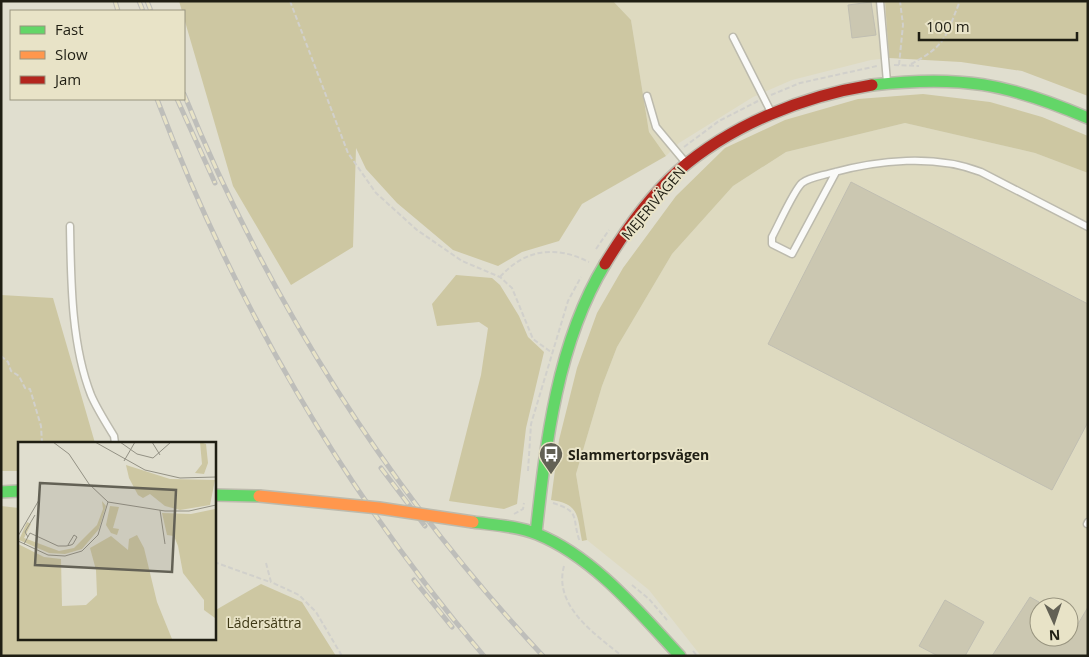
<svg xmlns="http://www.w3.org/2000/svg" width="1089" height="657" font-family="'Open Sans',sans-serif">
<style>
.built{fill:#dedac0;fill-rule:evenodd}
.green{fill:#cdc7a2}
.building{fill:#cbc7b1;stroke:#c0beb1}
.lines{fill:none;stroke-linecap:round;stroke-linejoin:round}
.lane-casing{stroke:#bcbaad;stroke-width:9}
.fast-casing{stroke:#bcbaad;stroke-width:14}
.jam-casing{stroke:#bcbaad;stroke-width:14}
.path{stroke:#d1d0cb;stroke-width:2;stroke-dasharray:5 2.5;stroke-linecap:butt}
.lane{stroke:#fafaf8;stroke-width:6}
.fast{stroke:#63d668;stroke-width:11}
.jam{stroke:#b3261e;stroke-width:11}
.rail-casing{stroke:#bebeba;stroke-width:5}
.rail{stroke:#e8e3c7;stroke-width:3;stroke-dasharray:9;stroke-linecap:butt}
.slow-bridge-casing{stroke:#bcbaad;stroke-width:14;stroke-linecap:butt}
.slow-bridge{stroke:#ff974d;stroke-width:11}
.labels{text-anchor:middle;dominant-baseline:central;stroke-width:4;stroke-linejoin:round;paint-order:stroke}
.street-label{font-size:14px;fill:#1f1e13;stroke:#e8e3c7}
.poi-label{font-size:14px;font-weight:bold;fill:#1f1e13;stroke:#e8e3c7;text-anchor:start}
.park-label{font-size:14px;fill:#3e3815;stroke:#e8e3c7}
.inset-road{fill:none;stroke:#939184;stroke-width:1}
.view{fill:#636155;fill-opacity:0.15;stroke:#636155;stroke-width:2.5}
.inset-edge{fill:none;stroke:#1f1e13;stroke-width:2.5}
</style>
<rect width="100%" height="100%" fill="#e0decf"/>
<path class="built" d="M613,1H885L889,58L871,60L792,80L753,97L679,143L666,156L649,132L631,20Z
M905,123L1035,153L1088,173V656H701L649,590L587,540L576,474L602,386L617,347L672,254L733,186L786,152ZM1039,607H1069V637H1039Z"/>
<path class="green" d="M179,1H613L631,20L649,132L666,156L582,204L559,241L522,252L498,266L453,250L397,203L366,169L356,148L353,247L291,285L233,186Z
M885,1H1088V96L1022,71L961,62L889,58Z
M923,94L990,102L1042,117L1088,136V173L1035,153L905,123L786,152L733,186L672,254L617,347L602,386L576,474L587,540L582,541C577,516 580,504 551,500L559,440L577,368L597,313L623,268L676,196L725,148L785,120L858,99Z
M456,275L492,278L500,285L519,316L528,337L544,352L526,428L517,504L504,509L449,501L481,375L488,328L479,322L437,326L432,304Z
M1,295L53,298L95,443H19V471H1Z
M1,506L19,508V638H214V611L261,584L302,602L336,656H1Z"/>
<path class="building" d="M871,2L876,35L852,38L848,5Z
M851,182L1088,304V422L1052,490L768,344Z
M1030,597L1039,602V637H1069V618L1078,624L1088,607V656H992Z
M945,600L984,622L965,656H938L919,646Z"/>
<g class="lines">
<g class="lane-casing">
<path id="lane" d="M880,1L887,82
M733,37L772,114
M647,96L656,127L686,163
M836,172L792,254L772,244V237C778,226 794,190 802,183C810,177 821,176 831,173C878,160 935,154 981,172L1088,227
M70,226C71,280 71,344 91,395C97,409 106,423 114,436L115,443
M1087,524L1088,522"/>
</g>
<g class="fast-casing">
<path id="fast" d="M872,85C960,75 1007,83 1088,118
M1,492L19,491
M214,495L259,496
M473,522C494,525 518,526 537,534C594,557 639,612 680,656
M536,533C546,442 557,343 605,264"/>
</g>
<g class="jam-casing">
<path id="jam" d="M605,264C625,231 649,197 678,171C731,125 803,96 872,85"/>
</g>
<path class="path" d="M290,1L348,153L376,193L417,230L462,261L500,277L512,288L533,339L551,352
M911,64C947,45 945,37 960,1
M894,65L919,66
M899,65L903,25L900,1
M771,95L800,83L877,66
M684,147L719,121L758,101
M596,249L609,230
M500,277C525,249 555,245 589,262
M1,356L8,362L11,371L19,376L25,388L30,389L41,426L42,443
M528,471L531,424L568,301L581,277
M553,503C582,512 571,518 580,542
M514,514L523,509L524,503
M214,562L270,582
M266,563L271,582L299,595L316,612L342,656
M564,566C553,606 595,634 622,656
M632,585L649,599L667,620
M693,651L697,656"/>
<use href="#lane" class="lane"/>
<use href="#fast" class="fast"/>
<use href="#jam" class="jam"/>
<g class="rail-casing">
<path id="rail" d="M115,1L118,11
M139,1L143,11
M147,1L151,11
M184,94C267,299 391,494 543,656
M157,99C233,301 344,492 484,656
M177,99L215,183
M381,468L425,526
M414,580L452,627"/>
</g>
<use href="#rail" class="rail"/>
<g class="slow-bridge-casing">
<path id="slow-bridge" d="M259,496L379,508L473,522"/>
</g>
<use href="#slow-bridge" class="slow-bridge"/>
</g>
<defs>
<g id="bus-pin" transform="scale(1.25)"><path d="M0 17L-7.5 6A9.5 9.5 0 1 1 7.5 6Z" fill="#636155" stroke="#e8e3c7"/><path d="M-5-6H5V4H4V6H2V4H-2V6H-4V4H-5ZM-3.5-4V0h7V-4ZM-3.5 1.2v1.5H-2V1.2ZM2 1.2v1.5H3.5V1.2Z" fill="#fff"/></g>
</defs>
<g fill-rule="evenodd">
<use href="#bus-pin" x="551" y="454"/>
</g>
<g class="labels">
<g class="street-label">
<text transform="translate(653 203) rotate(-50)">MEJERIVÄGEN</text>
</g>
<g class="poi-label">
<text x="568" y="454">Slammertorpsvägen</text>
</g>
<g class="park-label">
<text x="264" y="622">Lädersättra</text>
</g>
</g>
<g transform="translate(18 442)">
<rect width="198" height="198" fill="#e0decf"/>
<path d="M182,0L188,2L190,21L186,32L177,31L184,22ZM108,23L152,37L197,38L192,63L162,68L147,64L132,52L125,56L120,53L111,36ZM84,59L88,64L81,87L64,107L47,112L31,111L1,98L9,80L13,82L6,96L41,109L56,106L79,83L85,67ZM92,64L101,65L95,86L101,87L99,93L93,91L88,83ZM197,67V176L186,168V158L165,131L160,104L156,94L149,93L144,71L173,72ZM119,93L126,106L139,160L154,197H0V102L26,115L43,117L44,164L68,163L79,153L78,128L72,106L93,94L110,108L111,97Z" fill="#cdc7a2"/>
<path class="inset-road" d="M35,0L51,12L71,42L90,60L147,69H171L198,63M77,0L127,28L162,36L198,35M102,0L119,12L135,16L153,0M134,0L142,13M106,19L117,0M142,68L147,102M0,94L21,58M10,95L7,90L17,73M0,99L30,113L47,114L64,109L80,93L90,60M6,102L12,91L40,104H48L53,103L55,102L59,95L56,93L50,103"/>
<path class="view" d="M22,41L158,48L154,130L17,123Z"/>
<rect width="198" height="198" class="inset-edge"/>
</g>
<rect width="1089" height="657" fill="none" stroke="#1f1e13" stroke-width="5"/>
<rect x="10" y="10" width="175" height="90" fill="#e8e3c7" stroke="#98947f"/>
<rect x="20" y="26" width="25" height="8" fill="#63d668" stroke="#98947f"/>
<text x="55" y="35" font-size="15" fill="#1f1e13">Fast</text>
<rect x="20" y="51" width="25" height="8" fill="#ff974d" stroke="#98947f"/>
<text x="55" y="60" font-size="15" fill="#1f1e13">Slow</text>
<rect x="20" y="76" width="25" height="8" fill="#b3261e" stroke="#98947f"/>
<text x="55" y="85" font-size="15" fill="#1f1e13">Jam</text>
<g transform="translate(1054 622) rotate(177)"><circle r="24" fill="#e8e3c7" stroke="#98947f"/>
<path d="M0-4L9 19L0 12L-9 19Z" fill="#636155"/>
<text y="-8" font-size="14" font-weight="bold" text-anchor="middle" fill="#1f1e13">N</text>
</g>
<path d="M919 32v8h158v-8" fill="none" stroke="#1f1e13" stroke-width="2.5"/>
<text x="926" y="32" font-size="15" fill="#1f1e13" stroke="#e8e3c7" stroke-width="4" paint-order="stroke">100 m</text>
</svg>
